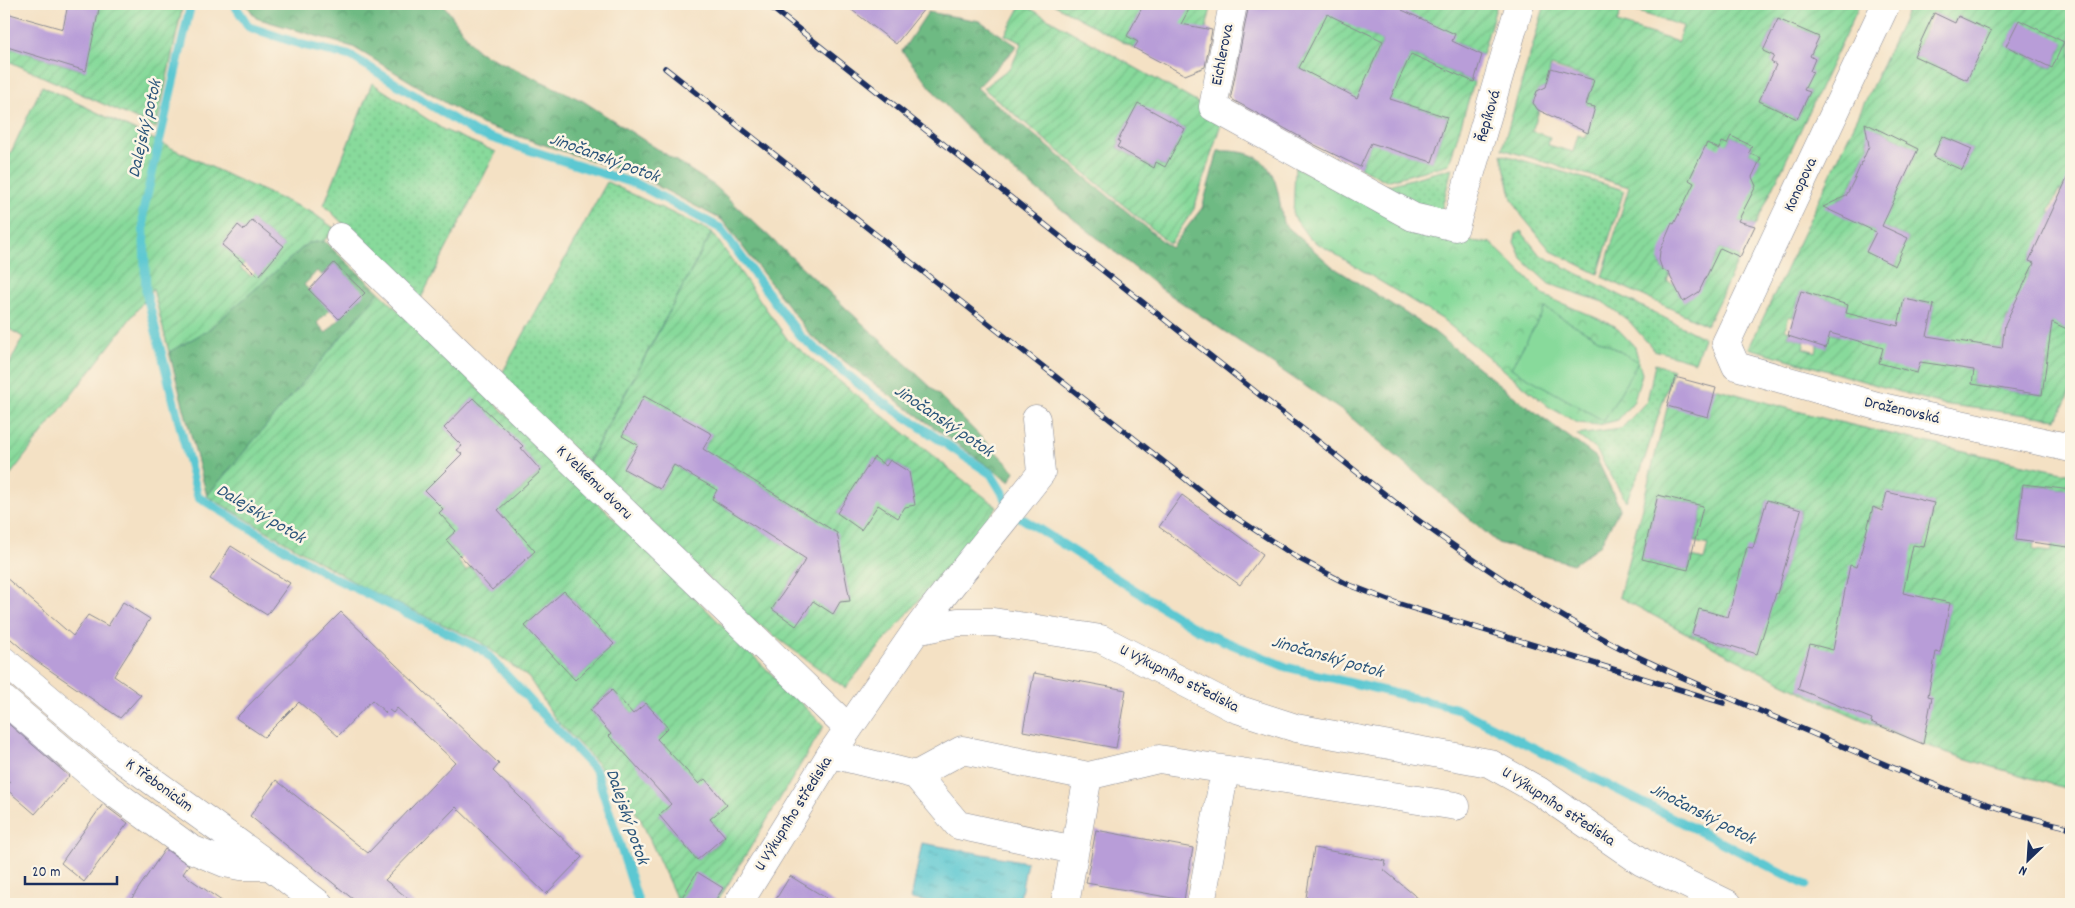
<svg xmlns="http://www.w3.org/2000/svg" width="2075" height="908" font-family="Dekko,sans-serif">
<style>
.grass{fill:url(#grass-dots);stroke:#52847c}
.forest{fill:url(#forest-crowns);stroke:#447470;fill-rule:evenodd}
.park{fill:url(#park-crowns);stroke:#52847c}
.garden{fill:url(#garden-furrows);stroke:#52847c;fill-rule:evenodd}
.pitch{fill:#88da9b;stroke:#52847c}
.water{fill:url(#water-ripples);stroke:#3b7c98}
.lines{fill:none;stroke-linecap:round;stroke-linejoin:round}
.stream{stroke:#5bc8d2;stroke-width:9}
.building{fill:#b89dd8;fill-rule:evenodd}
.minor-casing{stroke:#888891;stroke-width:29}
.minor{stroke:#fff;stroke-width:28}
.rail-casing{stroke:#1b2f5e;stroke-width:5.5}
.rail{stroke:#fcf5e5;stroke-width:4;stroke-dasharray:11;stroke-linecap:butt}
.labels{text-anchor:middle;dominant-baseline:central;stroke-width:5;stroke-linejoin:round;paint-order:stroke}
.street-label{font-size:16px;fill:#1b2f5e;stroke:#fcf5e5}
.water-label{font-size:18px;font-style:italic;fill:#2b557b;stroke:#fcf5e5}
</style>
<defs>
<pattern id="grass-dots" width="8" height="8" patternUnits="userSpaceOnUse" patternTransform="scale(1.25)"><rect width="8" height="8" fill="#88da9b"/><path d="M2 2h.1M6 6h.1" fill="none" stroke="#75bb88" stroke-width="1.8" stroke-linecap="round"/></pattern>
<pattern id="forest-crowns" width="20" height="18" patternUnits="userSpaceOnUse" patternTransform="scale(1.25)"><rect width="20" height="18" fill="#6eba83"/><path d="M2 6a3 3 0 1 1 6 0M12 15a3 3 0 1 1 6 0" fill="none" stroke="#5a986e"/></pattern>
<pattern id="park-crowns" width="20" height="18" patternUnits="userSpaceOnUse" patternTransform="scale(1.25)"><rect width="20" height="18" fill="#88da9b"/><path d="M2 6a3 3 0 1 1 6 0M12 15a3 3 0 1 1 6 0" fill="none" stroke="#75bb88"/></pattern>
<pattern id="garden-furrows" width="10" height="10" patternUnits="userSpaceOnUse" patternTransform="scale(1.25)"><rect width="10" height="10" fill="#88da9b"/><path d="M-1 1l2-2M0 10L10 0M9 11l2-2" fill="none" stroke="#75bb88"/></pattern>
<pattern id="water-ripples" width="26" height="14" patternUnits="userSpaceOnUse" patternTransform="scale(1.25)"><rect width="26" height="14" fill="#5bc8d2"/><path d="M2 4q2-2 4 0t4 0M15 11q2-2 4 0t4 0" fill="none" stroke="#4aa3ae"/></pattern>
</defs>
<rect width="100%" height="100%" fill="#fcf5e5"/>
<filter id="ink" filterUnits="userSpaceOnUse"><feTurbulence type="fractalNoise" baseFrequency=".02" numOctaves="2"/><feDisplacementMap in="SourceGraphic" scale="10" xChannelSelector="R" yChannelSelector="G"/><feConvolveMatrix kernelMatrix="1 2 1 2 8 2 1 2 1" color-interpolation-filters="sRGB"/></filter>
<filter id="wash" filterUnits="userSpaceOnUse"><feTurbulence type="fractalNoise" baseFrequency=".0096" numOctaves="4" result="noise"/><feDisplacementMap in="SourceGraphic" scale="20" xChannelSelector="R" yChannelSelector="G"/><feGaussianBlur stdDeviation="1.12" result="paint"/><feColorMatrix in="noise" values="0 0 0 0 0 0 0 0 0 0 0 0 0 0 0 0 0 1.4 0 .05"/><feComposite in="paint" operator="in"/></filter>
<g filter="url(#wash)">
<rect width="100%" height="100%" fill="#f4e1c4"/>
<path class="grass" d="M372,83L444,130L496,152L420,300L324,205Z
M1501,154L1624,190L1598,274L1551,251L1522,216L1512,199Z
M1452,168L1441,211L1415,205L1385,186Z
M607,182L712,232L588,462L499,379Z
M1521,231L1539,254L1704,338L1695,362L1654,350L1629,321L1603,302L1549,284L1522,259L1514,242L1516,234Z
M1655,364L1673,370L1642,467L1626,501L1597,451L1577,435L1621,429L1647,401Z"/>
<path class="forest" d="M246,4H443L477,51L583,101L715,186L935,391L1015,471L1010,482L889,395L811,336L722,220L638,176L481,124L353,47L256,18Z
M928,12L980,21L1017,46L977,88L1171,248L1202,208L1218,151C1274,149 1276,176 1283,223L1333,267L1432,330L1511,394L1596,457L1620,508L1600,545L1573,564L1498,543L1348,415L1160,288L997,158L943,103L902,51Z
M324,241L379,292L207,496L169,352L208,330L308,243ZM334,263L364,293L326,333L317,323L330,310L304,285L317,271L322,275Z"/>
<path class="park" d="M1295,167L1410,221L1470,241L1491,243L1545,296L1615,326L1635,347L1642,374L1634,401L1618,420L1598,425L1578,423L1549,407L1442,319L1309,238L1293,216Z"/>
<path class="garden" d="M100,4H183L156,128L4,59V46L85,71Z
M1022,4L1223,117L1194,209L1170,244L983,88L1011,67L1022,43L1005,35ZM1138,104L1185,129L1165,167L1156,162L1153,168L1117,147L1120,142L1118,141Z
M1053,4H1181L1189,8L1192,4H1212L1206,29L1148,24L1137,17L1127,36L1138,42L1134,48Z
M1280,4H1306L1329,15L1335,4H1381L1368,34L1383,41L1373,63L1400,75L1411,54L1474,82L1449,164L1386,181L1360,167L1373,139L1269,88L1272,72L1301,86L1308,73L1299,68L1307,53L1295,46L1297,40L1273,28ZM1339,89L1352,95L1339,121L1326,114ZM1402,103L1447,117L1432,162L1378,144L1386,120H1389L1394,104L1401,106Z
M1405,4H1497L1482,55L1452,41L1392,34Z
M1545,4H1860L1755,226L1717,215L1659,260L1662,269L1670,274L1667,281L1679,287L1678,293L1682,297L1701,287L1720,248L1740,257L1707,325L1602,277L1629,187L1502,149ZM1622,7L1683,26L1678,42L1617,23ZM1778,19L1819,37L1810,56L1815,59L1810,71L1812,72L1792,73L1771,62L1774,56L1763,51ZM1551,66L1594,80L1586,105L1595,107L1586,138L1578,135L1573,152L1548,145L1550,137L1532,131L1539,111L1533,103L1537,91L1546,87ZM1772,74L1810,92L1797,119L1759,101ZM1731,136L1752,146L1749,153L1761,158L1751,176L1752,179L1727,144Z
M1911,4H2071V196L2059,190L2049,212L2071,222V234L2068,242L2071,244V272L2032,254L2029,261L2034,263L2026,280L2047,319L2071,331V390L2057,419L1942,404L1749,348ZM1932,12L1955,23L1958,16L1976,24L1972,69L1967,80L1914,56ZM2019,21L2064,43L2052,68L2006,46ZM1878,129L1918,149L1878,233L1837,213L1839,199L1846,196L1854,178L1877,173L1860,165L1869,146L1867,139L1870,134ZM1942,136L1972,149L1962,170L1933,157ZM1887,228L1908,238L1895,266L1879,244ZM1801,291L1848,305L1839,336L1830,333L1826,347L1818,345L1816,352L1803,348L1805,341L1788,336L1789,331L1785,329L1789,316L1793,317ZM1904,299L1934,305L1931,318L1901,312ZM2007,317L2027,327L2024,351L2048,356L2042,395L1972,384L1974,370L1963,368L1967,343L2001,348Z
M42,86L232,177L313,213L335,229L324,241L308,243L208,330L169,352L153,289L4,483V375L23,337L4,326V167ZM252,220L284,246L259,276L255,272L251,276L240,268L244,264L222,245L238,226L244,230Z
M712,232L788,340L997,507L845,688L750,618L589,462ZM712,434L689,474L674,465L660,489L625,469L638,445L622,436ZM874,458L886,466L890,460L909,472L866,513L870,516L861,529L837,513ZM732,467L803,512L783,544L712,499ZM809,554L826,556L844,568L850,601L840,603L833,614L809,597L806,612L796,625L772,609Z
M379,292L628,532L824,726L716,904H713L723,888L683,896L686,904H679L640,818L598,764L556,720L529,678L479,641L364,588L207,496ZM473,398L522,446L521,448L541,471L507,502L486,479L444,517L439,513L443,509L469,462L458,450L462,446L444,428ZM473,516L535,550L492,590L470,567L466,571L458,561L462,557L446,540ZM564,591L580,607L577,610L599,628L614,644L575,680L526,626ZM612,690L633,714L646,703L668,729L657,739L611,734L590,710ZM686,791L727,805L710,819L725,837L697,860L659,815Z
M1675,377L1826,419L1977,454L2071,474V490L2023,484L2016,540L2034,542L2033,550L2051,552L2052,545L2068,547L2071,521V790C2022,775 1971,762 1923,744C1817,705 1718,650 1619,597ZM1887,492L1934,503L1924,547L1877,537L1868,524L1873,507L1883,509ZM1658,495L1703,506L1695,542L1708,545L1704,560L1692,557L1688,570L1642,559ZM1767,500L1801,510L1777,594L1738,583L1753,548ZM1925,598L1950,603L1940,653L1936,652ZM1700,609L1765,628L1757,654L1692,634Z"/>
<path class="pitch" d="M1545,308L1638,362L1604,421L1511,368Z"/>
<path class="water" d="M922,843L1027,862L1019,904H938L911,899Z"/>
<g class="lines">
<path class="stream" d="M191,4L143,212L146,292L198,497L330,576L483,650L596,771L639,904
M234,4L249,27L303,45L351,56L476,133L639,185L720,228L800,336L871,394L991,474L1015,514L1198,630L1286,667L1455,708L1806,885"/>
</g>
<g id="blocks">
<path class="building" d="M68,4H100L86,71L4,46V21L8,22L10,14L63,29Z
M844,4H928L896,44Z
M1144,4H1192L1181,24L1212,30L1205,67L1185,75L1134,48L1138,42L1127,36Z
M1249,4H1405L1402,10L1455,34L1452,41L1482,55L1474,82L1411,54L1390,99L1447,117L1432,162L1371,143L1360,167L1315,145L1233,100L1231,96ZM1327,14L1383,41L1357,98L1299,68Z
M1934,13L1955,23L1958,16L1991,31L1967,80L1914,56Z
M1778,19L1819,37L1810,56L1815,59L1810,71L1813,72L1804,90L1810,92L1797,119L1759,101L1776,65L1771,62L1774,56L1763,51Z
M2019,20L2064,42L2052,68L2006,46Z
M1551,68L1594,80L1586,105L1595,107L1588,133L1538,110L1533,103L1537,91L1546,87Z
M1138,103L1185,129L1165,167L1156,162L1154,168L1117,147L1120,142L1118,141Z
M1865,123L1918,149L1882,226L1908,238L1895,266L1866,252L1876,232L1823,207L1846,196L1854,180L1869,146Z
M1731,136L1752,146L1749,153L1761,158L1752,177L1756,186L1738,221L1755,226L1740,257L1720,248L1699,292L1683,302L1670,276V274L1662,269L1659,260L1660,251L1672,223L1674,224L1694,183L1689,180L1707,143L1719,149L1722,142L1727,144Z
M1942,136L1972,149L1962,170L1933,157Z
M2071,170V331L2052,322L2042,395L1972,384L1974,370L1920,362L1917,373L1879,363L1883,348L1830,333L1826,348L1788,336L1801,291L1848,305L1846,313L1898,326L1904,299L1934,305L1927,336L2002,348L2005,324L2034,263L2029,261Z
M252,220L284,246L259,276L222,245L238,225L244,230Z
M334,263L365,293L339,319L309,290Z
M1675,377L1716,388L1708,417L1667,406Z
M644,396L712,434L703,449L837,533L850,601L840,602L833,614L813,601L796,626L772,609L806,559L712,499L717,490L674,465L660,489L624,469L638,445L622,436Z
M473,398L523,446L521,448L541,471L498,510L535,551L492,590L446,540L456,531L439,513L443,509L425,491L462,454L457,450L462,446L444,428Z
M874,457L886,466L890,460L909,472L915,505L905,507L898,518L878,505L861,530L837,513Z
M2023,484L2071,490V521L2068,547L2016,540Z
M1887,492L1934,503L1924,547L1913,545L1903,593L1950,603L1940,653L1936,652L1928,696L1932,697L1923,744L1871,722L1872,719L1798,689L1810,644L1833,650L1850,565L1857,567L1873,507L1882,511Z
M1182,495L1263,554L1240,585L1159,527Z
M1658,495L1703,506L1688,570L1642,559Z
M1767,500L1801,510L1777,594L1776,593L1757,654L1692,634L1699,609L1728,617L1747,547L1753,548Z
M231,546L290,583L267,615L210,579Z
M4,576L73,636L88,615L108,626L123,602L150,619L114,676L141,695L120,718L35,660L4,633Z
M564,591L614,644L575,680L525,626Z
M341,612L499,764L493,771L582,857L546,894L456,807L385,880L415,904H359L250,816L276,780L368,853L455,762L397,708L393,713L389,710L386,713L372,700L338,736L299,702L264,737L236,718Z
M1034,673L1126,690L1116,748L1023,731Z
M612,690L633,714L646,703L668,728L657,739L699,784L705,779L727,805L710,819L725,836L697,860L659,815L671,804L609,736L611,734L590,710Z
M4,720L69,776L35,814L5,788L10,782L4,777Z
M103,804L128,823L84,882L61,863Z
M1096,830L1193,848L1184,900L1086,883Z
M1314,848L1386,861L1384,870L1425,904H1305Z
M165,849L189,865L183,874L226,904H128Z
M697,872L723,888L713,904H678Z
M790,876L836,904H773Z"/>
</g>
</g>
<g filter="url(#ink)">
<use href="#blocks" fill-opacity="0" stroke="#888891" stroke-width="1"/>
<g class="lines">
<g class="minor-casing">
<path id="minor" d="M1233,4L1213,107L1413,217L1455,227L1520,4
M1886,4L1726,343L1736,366L1877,406L2071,448
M340,237L848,728
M916,631C956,577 1000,526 1041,473L1036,419
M4,661L108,749L270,866L319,904
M4,700L106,787L191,849L225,863L240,866H270
M831,754L916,775L962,750L1088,776L1159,759L1456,806
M916,775L958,825L1074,850
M738,904L831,754L916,631L958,622H993L1101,639L1234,708L1296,728L1489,763L1539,791L1642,862L1728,904
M1065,904L1088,776
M1201,904L1225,770"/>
</g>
<use href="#minor" class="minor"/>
<g class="rail-casing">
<path id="rail" d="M767,4L1411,515C1481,567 1554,615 1632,654C1694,684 1759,710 1823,738C1903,772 1985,809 2071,828
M665,68L1226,511L1298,558L1347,584L1399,604L1724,703"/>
</g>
<use href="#rail" class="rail"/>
</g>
</g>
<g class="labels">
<g class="street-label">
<text transform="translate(1223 55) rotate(-79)">Eichlerova</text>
<text transform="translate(1489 116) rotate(-74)">Řepíková</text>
<text transform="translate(1801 185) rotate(-65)">Konopova</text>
<text transform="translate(1902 411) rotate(13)">Draženovská</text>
<text transform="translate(594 483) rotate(44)">K Velkému dvoru</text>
<text transform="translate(1179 679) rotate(27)">U Výkupního střediska</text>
<text transform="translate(159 786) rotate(36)">K Třebonicům</text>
<text transform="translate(1558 807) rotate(33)">U Výkupního střediska</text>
<text transform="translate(794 814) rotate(-58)">U Výkupního střediska</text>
</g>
<g class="water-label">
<text transform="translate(146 129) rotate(-77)">Dalejský potok</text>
<text transform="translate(604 159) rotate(20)">Jinočanský potok</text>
<text transform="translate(943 422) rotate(34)">Jinočanský potok</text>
<text transform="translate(260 515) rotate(31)">Dalejský potok</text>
<text transform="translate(1327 658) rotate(16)">Jinočanský potok</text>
<text transform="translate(1702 815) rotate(27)">Jinočanský potok</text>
<text transform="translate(626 817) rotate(71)">Dalejský potok</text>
</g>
</g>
<rect width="2075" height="908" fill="none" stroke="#fcf5e5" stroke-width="20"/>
<g transform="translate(2028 860) rotate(205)" stroke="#fcf5e5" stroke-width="4" paint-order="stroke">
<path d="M0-4L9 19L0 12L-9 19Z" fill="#1b2f5e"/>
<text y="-8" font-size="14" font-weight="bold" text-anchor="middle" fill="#1b2f5e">N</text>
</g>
<path d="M25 876v8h92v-8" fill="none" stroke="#1b2f5e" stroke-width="2.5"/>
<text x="32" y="876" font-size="15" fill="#1b2f5e" stroke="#fcf5e5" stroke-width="4" paint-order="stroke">20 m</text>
</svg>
